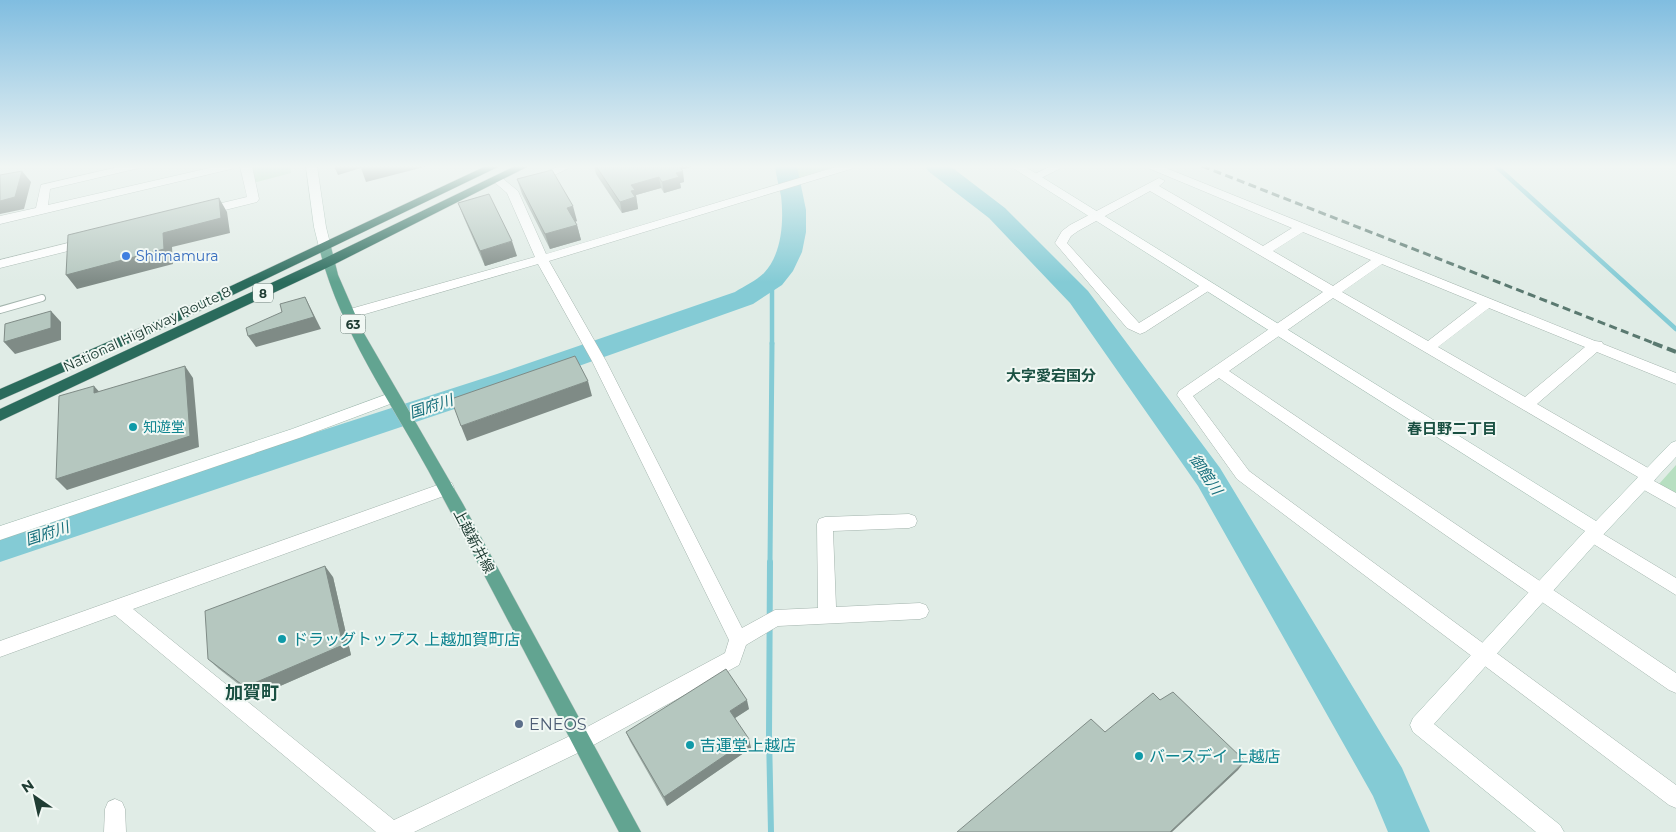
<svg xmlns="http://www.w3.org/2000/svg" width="1676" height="832" font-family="Montserrat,'Noto Sans JP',sans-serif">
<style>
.green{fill:#b7dfc1}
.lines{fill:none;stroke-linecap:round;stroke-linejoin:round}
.stream-far2{stroke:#84cbd5;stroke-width:4.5}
.stream-far1{stroke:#84cbd5;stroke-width:5}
.stream{stroke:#84cbd5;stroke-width:6}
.river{fill:#84cbd5;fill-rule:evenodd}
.lane-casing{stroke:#a3b4ad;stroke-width:8}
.street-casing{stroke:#a3b4ad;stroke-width:1}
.secondary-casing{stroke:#9eb8ae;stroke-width:1}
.primary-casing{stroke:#c1c9c6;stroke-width:1}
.highway-casing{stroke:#c1c9c6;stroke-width:1}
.lane{stroke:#fff;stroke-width:6}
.street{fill:#fff;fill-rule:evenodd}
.secondary{fill:#fff;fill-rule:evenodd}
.primary{fill:#62a491;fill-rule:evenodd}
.highway{fill:#2a6b5c;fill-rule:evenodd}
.rail-far1{stroke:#5a7970;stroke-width:3;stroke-dasharray:8 4.5;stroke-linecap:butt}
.rail{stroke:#5a7970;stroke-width:4;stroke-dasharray:10 5;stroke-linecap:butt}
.wall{fill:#9caba4}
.shaded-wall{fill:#7f8b86}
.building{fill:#b5c7bf;stroke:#7f8b86}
.shop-dot{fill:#3f7fe0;stroke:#f1f8f4;stroke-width:2}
.culture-dot{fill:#0f9aa8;stroke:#f1f8f4;stroke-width:2}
.service-dot{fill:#5c6f8a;stroke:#f1f8f4;stroke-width:2}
.labels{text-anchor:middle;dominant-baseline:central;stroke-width:4;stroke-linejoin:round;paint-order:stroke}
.shield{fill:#f1f8f4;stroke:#5f756e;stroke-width:1}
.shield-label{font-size:12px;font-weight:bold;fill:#203d34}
.shop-label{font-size:14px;fill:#366cbe;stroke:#f1f8f4;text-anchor:start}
.street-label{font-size:14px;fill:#203d34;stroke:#f1f8f4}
.culture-label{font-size:14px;fill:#0d838f;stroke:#f1f8f4;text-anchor:start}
.neighbourhood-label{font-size:15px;font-weight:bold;fill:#1a5042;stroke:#f1f8f4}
.water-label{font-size:15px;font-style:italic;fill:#166f7c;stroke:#f1f8f4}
.near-culture-label{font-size:16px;fill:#0d838f;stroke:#f1f8f4;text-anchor:start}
.near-service-label{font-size:16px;fill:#4e5e75;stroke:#f1f8f4;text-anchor:start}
.near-neighbourhood-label{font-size:18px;font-weight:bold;fill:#1a5042;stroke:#f1f8f4}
</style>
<rect width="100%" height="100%" fill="#e0ece6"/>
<path class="green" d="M258,166H290L291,173L253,183L250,168Z
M794,166H837L794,179Z
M1676,465V494L1659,484Z"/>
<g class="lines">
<path class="stream-far2" d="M1496,166L1676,329
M772,344V281"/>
<path class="stream-far1" d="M770,563L772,343"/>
<path class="stream" d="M770,562L769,735L771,832"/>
<path class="river" d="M775,166H797L806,210V232L802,252L793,271L782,285L753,304L517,388L0,562V534L497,374L735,292C744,286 756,281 764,273C782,254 784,221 781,196C779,186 776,176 775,166Z
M925,166H950L1005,208L1088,291L1220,468L1402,768L1430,832H1388L1373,796L1198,486L1070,303L989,218L928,171Z"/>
<g class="lane-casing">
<path id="lane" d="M0,310L42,298"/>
</g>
<g class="street-casing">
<path id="street" d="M122,166H141L139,168L50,189L48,205L218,166H237L231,169L0,224V216L36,208L41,185Z
M240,166H252L259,199L257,202L205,215L201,214L199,211L201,208L247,197Z
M559,166H573L540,182L536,183L530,180Z
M839,166H856L854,168L549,261L606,361L742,628L775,610L818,608L817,524L819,519L825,517L909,514L915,516L917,521L915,526L909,528L833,531L836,607L920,603L926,605L929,611L926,617L920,619L778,626L746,645L739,665L588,748L414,832H376L115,615L0,657V641L446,482L452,483L454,488L452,493L133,609L394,820L574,734L725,653L729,640L592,361L538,264L348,319L343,317L341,314L343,311L535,257L507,193L493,181L491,179L493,177H501L518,191L546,254Z
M1051,166H1065L1039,179L1035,180L1029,177Z
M1146,166H1161L1595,341L1602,342L1603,344L1676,373V384L1597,352L1537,404L1655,472L1657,476L1654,481L1676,493V508L1637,486L1635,482L1638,477L1333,298L1229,371L1676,673V693L1669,690L1219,378L1193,396L1249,471L1676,785V808L1669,805L1237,479L1177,395L1179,391L1323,292L1150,191L1078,231L1071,236L1067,243L1139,323L1204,283L1209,282L1216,286L1145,332L1140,334L1127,328L1055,243L1062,231L1070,225L1159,178L1165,181L1159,186L1263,246L1292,228L1148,168ZM1303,232L1371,260L1333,286L1273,251ZM1382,264L1477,303L1428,341L1342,292ZM1489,308L1585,347L1525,397L1438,347Z
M88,238L92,239L94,242L92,245L0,268V260Z
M1593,528L1676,578V595L1587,540L1585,535L1587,530Z
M115,799L122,802L125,809L126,832H104L105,809L108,802Z"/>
</g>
<g class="secondary-casing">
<path id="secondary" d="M306,166H317L326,227L331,247L325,251L319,247L314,227Z
M1012,166H1024L1596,521L1671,443L1676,441V457L1603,535L1434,724L1560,825L1564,832H1536L1413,732L1410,725L1413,718L1585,531L1013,168Z
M393,392L398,393L400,397L398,401L302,437L0,540V526L292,429Z"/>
</g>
<g class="primary-casing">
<path id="primary" d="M325,243L331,247L338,275L362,330L463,504L641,832H619C555,711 493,590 428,470C388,397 339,329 319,247Z"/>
</g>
<g class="highway-casing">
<path id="highway" d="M486,166H500L175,323L0,400V389L165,317Z
M515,166H529L333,265L0,421V409L323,259Z"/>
</g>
<use href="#lane" class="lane"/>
<use href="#street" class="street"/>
<use href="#secondary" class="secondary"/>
<use href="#primary" class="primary"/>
<use href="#highway" class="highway"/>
<path class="rail-far1" d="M1202,166L1656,344"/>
<path class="rail" d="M1653,343L1676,352"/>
</g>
<path class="wall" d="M594,166H694L682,169L684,182L680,183L681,188L664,193L661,188L636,195L638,209L622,213L596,174Z
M517,179L577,221L575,222L577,225L581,240L550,249L522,194Z
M458,203L517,256L485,266L464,218Z
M333,577L351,655L255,697L219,669L208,659Z
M749,709L735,718L751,748L667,806L630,741L626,732Z"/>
<path class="shaded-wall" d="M334,166H428L366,182L361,168L338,175Z
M675,166H694L676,171Z
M22,171L31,182L24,209L0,214V201Z
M683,171L684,182L680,183L681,188L664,193L662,182L676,173Z
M659,177L661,188L636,195L638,209L622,213L620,202L631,191V185Z
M219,198L227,212L230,233L172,247L173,264L77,289L66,275L163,233Z
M573,206L577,221L571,223L567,208Z
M577,225L581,240L550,249L545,234Z
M512,241L517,256L485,266L480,251Z
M305,297L321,329L256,347L248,336Z
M51,311L61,322V340L15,354L4,342Z
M185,366L193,378L199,447L67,490L56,479Z
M588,381L592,396L467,441L461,426Z
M94,386L104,397L94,393Z
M325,566L333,577L351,655L255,697L245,687Z
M747,700L749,709L732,720L730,711Z
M749,739L751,748L667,806L664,797Z
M1245,761L1238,770L1172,832H1170Z"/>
<path class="building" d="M596,166H679L683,171L676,173L679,177L662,182L659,177L631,185L635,190L631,191L635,197L620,202Z
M552,170L573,206L567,208L577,225L545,234L517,179Z
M22,171L15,197L0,201V175Z
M489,194L512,241L480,251L458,203Z
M219,198L221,218L163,233L164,249L66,275L68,235Z
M305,297L314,317L248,336L246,328L282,312L280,304Z
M51,311V328L4,342L5,324Z
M575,356L588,381L461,426L451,399Z
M185,366L190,436L56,479L59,396L94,386V393Z
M325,566L343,645L245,687L208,659L205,611Z
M726,669L747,700L730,711L749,739L664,797L626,732Z
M1173,692L1245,761L1170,832H957L1091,719L1105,732L1153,693L1160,700Z"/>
<linearGradient id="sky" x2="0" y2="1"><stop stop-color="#80bde0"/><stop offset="0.59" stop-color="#f1f6f4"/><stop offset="1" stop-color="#f1f6f4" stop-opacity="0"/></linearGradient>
<rect width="1676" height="282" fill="url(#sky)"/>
<circle class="shop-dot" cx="126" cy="256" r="5"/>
<g class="culture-dot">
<circle cx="133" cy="427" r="5"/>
<circle cx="282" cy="639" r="5"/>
<circle cx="690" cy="745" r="5"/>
<circle cx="1139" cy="756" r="5"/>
</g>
<circle class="service-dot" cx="519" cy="724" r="5"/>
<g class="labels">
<g class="shield">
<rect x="253" y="283.5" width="20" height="19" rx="4"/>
<rect x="340.5" y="314.5" width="25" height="19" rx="4"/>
</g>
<g class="shield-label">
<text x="263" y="293">8</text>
<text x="353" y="324">63</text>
</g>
<g class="shop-label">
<text x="136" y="256">Shimamura</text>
</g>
<g class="street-label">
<text transform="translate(147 329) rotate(-25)">National Highway Route 8</text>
<text transform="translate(474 541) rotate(62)">上越新井線</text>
</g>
<g class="culture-label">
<text x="143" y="427">知遊堂</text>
</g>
<g class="neighbourhood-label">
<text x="1051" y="375">大字愛宕国分</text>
<text x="1452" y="428">春日野二丁目</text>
</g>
<g class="water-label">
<text transform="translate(431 406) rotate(-18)">国府川</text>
<text transform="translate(1206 474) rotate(56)">御館川</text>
<text transform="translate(47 533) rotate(-18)">国府川</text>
</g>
<g class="near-culture-label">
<text x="292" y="639">ドラッグトップス 上越加賀町店</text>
<text x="700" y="745">吉運堂上越店</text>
<text x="1149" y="756">バースデイ 上越店</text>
</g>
<g class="near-service-label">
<text x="529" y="724">ENEOS</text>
</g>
<g class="near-neighbourhood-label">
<text x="252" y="693">加賀町</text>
</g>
</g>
<g transform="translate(35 797) rotate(326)" stroke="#f1f8f4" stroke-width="4" paint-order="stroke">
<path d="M0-4L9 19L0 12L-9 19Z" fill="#203d34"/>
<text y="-8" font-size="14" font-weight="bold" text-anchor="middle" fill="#203d34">N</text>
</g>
</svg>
